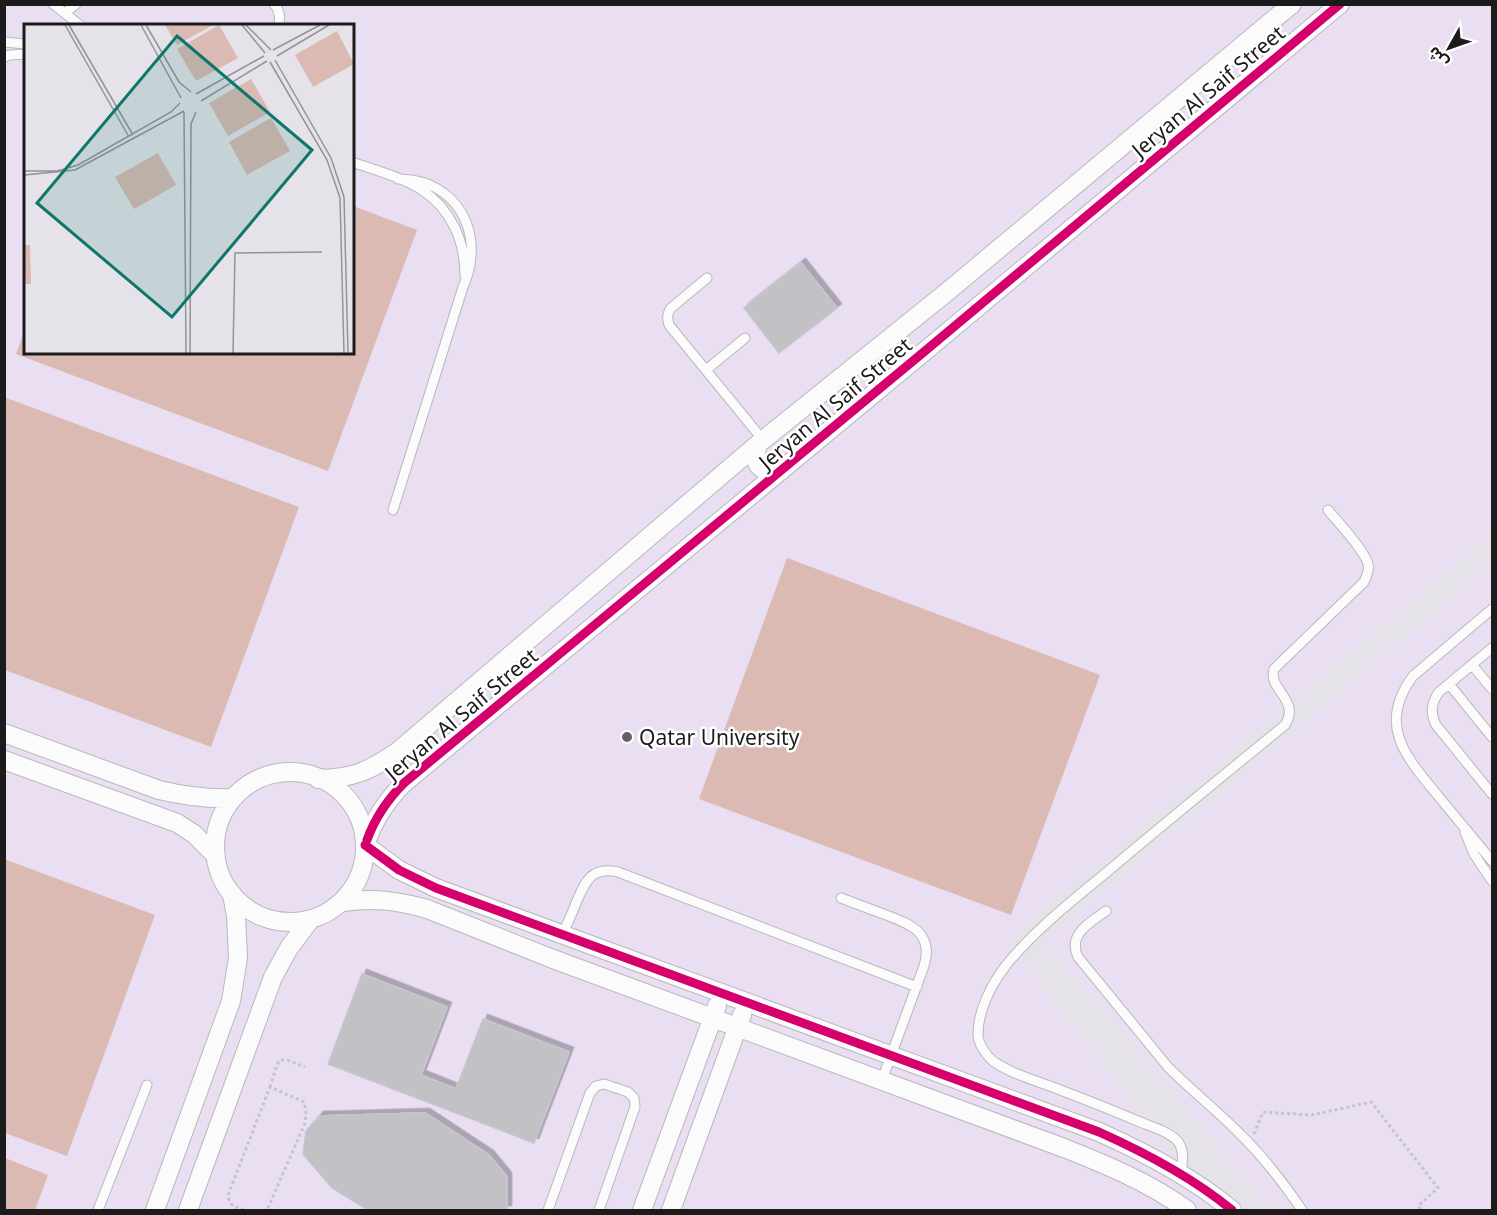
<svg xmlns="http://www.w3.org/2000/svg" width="1497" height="1215" font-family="'Noto Sans','Noto Sans Arabic',sans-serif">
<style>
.education{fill:#eadef3;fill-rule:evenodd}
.pitch{fill:#dbbab3}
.building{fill:#c2c1c6;stroke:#c6c5cc;stroke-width:1.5;filter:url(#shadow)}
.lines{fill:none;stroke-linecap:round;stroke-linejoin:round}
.lane-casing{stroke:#b9b8bb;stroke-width:11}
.street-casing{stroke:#b9b8bb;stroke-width:20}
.path{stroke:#c2c5cf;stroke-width:3;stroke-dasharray:3 3;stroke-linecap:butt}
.lane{stroke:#fbfbfc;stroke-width:9}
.street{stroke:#fbfbfc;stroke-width:18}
.cycleway-casing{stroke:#fff;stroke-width:13}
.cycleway{stroke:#d6006c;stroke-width:9}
.poi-dot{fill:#626163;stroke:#fff;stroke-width:2}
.labels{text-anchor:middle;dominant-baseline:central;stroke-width:5;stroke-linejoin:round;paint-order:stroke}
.street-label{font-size:21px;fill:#1b1b1b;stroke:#fff}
.poi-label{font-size:21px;fill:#1b1b1b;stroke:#fff;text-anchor:start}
.inset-road{fill:none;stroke:#949397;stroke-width:1.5}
.view{fill:#0f766e;fill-opacity:0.15;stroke:#0f766e;stroke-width:3}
.inset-edge{fill:none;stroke:#1b1b1b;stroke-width:3}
</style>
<defs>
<filter id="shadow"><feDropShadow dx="4.5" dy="-4.5" stdDeviation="0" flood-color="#0004"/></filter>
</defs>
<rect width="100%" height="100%" fill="#e5e3e9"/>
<path class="education" d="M5,5H1492V533L1006,941L1216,1210H5ZM26,26H352V352H26Z
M1492,565V1210H1274L1045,941Z"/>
<path class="pitch" d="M353,206L417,230L328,471L16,354L25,329L26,352H352Z
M4,397L299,507L211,747L5,670Z
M787,558L1100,675L1011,915L699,799Z
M4,859L155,915L67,1156L5,1133Z
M5,1158L48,1175L35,1210H5Z"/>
<path class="building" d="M801,263L837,308L779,353L744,308Z
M362,974L447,1007L421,1075L456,1089L483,1019L569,1052L534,1143L328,1064Z
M425,1113L489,1155L507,1177V1210H368L332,1188L303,1154L306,1131L319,1116Z"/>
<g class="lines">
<g class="lane-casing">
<path id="lane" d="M53,4L81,26
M274,4C280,11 281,18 278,26
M65,13L76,4
M4,42L26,44
M4,57L10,55L26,54
M352,162C375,170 402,177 422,190C451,209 465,241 465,275
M707,278L671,308C667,314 667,318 669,325L763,440
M706,370L745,338
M393,510L463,287C482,245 468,197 422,182C414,180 406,179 398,179
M1492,609L1413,676C1376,726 1407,758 1439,797C1457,819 1475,840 1492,861
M1492,648L1439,692C1431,703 1430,713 1436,725L1492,794
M1472,665L1492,689
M1449,684L1492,737
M1465,832L1474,854L1492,881
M841,898C854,903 867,908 881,913C907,923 935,931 924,966L882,1080
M1106,911C1091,922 1067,934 1078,957L1168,1067C1190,1089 1215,1109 1237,1131C1262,1155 1283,1182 1302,1210
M562,935C567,924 572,914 576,903C585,882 591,866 618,872L917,987
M1181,1174C1182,1164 1185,1153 1179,1143C1171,1132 1152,1127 1140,1122C1112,1110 1084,1099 1055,1088C1035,1080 1011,1074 993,1061C986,1055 978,1044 978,1034C978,1010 992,983 1007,964C1036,929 1072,901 1107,872C1166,822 1225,774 1285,725C1301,700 1267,689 1274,669L1364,582C1366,577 1370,570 1368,564C1365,551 1338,522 1328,510
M98,1210L147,1085
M548,1210L590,1093L596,1086L604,1084L628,1092L634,1098L635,1107L599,1210"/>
</g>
<g class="street-casing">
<path id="street" d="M758,444C752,465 759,473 781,471
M4,733L159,790C184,796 208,799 233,798
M4,760L177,823L194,834L216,856
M215 847a75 75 0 1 1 150 0a75 75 0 1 1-150 0Z
M318,779C353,778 368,772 397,752L758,444L947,292L1292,4
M367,840C375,818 387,800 404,783L925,351L1340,4
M365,845L399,870L436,888L1099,1132C1146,1153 1192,1177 1232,1210
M342,902C374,898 395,900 427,909L553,959L1064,1148C1107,1165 1150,1183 1187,1210
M155,1210L231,1001L238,958L236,916L232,894
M188,1210L273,977L289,948L310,920
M642,1210L717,1006
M671,1210L742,1015"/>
</g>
<path class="path" d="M270,1087L277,1065L280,1060H287L305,1067
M1254,1134L1263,1112L1312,1115L1371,1102L1438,1188L1418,1206L1421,1210
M244,1210C235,1207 229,1206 228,1195L270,1087L304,1102L306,1112L305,1123L267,1210"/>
<use href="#lane" class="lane"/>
<use href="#street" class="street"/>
<g class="cycleway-casing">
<path id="cycleway" d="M367,840C375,818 387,800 404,783L925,351L1340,4
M365,845L399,870L436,888L1099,1132C1146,1153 1192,1177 1232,1210"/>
</g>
<use href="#cycleway" class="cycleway"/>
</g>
<circle class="poi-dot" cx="627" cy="737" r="6"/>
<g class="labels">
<g class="street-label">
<text transform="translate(1208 91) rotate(-40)">Jeryan Al Saif Street</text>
<text transform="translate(835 403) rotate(-40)">Jeryan Al Saif Street</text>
<text transform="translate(461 714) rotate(-40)">Jeryan Al Saif Street</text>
</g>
<g class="poi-label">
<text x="639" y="737">Qatar University</text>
</g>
</g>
<g transform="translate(24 24)">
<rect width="330" height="330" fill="#e5e3e9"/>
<path d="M141,1H189L153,21ZM195,1L214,34L172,57L153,25ZM313,7L330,40L289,63L271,31ZM227,55L246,88L204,112L185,79ZM247,94L266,127L223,151L205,118ZM134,129L152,161L110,185L91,153ZM0,221H6L7,260H0Z" fill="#dbbab3"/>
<path class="inset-road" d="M41,1L105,113M45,1L109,111M117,1L157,74M122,1L155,58L167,68M218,1L241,29M222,1L247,26M249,26L296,1M253,32L305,1M251,36L307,134L320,173L324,329M246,38L303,136L316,174L320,329M172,70L240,32M177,77L243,37M160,88L162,329M0,147H33L54,141L147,88L156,79M0,151L51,146L160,87M166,329L167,100L172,88M209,329L211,229L298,228"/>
<path class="view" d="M153,12L288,126L148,293L13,179Z"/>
<rect width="330" height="330" class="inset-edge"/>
</g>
<rect width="1497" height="1215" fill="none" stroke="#1b1b1b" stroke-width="12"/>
<g transform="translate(1449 48) rotate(230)" stroke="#ffffff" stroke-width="4.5" paint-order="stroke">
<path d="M0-4.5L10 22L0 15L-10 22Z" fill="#1b1b1b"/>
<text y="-9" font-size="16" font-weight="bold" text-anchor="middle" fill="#1b1b1b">ش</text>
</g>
</svg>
